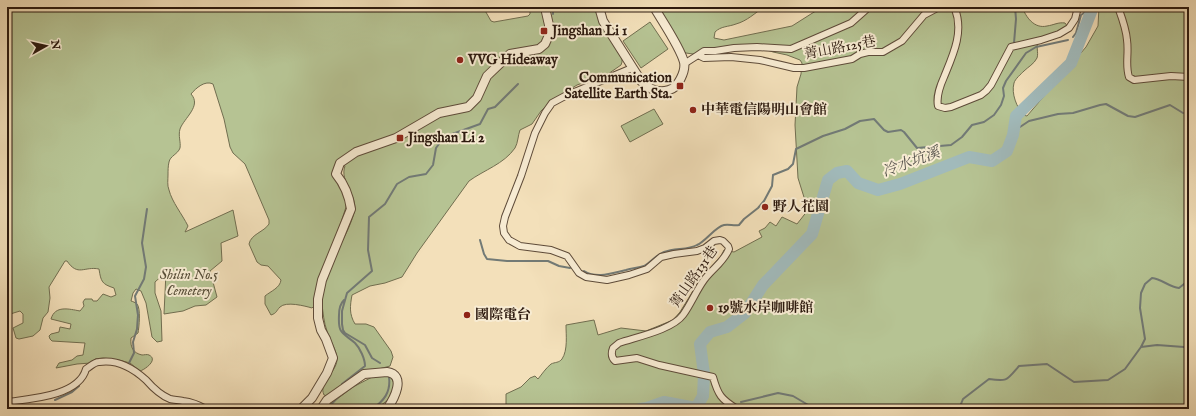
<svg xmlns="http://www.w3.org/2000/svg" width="1196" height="416" font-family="'IM FELL English','Noto Serif TC',serif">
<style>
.green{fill:#b6c393;stroke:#716e50}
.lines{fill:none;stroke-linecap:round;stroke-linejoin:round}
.stream{stroke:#727a76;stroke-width:2}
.river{stroke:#a1babb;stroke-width:12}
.minor-casing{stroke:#5e4b39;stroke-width:8}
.tertiary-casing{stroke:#5e4b39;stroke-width:10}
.minor{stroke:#f7ebd2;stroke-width:6}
.tertiary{stroke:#f7ebd2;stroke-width:8}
.poi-dot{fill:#8f2418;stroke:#f7ebd2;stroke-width:1.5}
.labels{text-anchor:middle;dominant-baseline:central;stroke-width:4;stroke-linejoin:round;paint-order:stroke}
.poi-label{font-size:14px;font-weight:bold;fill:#2c190e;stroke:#f7ebd2;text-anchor:start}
.street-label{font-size:14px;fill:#2c190e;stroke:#f7ebd2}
.park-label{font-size:14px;font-style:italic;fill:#554c36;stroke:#f7ebd2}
.water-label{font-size:15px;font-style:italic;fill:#55514b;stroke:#f7ebd2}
</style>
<rect width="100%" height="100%" fill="#f3e0ba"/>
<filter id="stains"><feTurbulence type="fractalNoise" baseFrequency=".005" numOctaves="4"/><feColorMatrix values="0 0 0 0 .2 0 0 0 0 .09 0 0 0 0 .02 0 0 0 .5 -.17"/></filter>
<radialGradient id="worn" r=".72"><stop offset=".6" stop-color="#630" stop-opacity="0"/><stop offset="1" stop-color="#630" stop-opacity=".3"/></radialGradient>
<path class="green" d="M7,7H483L491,21L494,22L528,16L530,14V7H597L622,55V62L621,65L608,74L577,85L550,102L541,111L532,124L520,130C518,135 518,143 515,148C504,164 484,170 469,181L417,253L402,277L385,283L370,286L352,295C350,306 349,314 355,324H366L374,327L391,351L393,357L390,366L375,370L327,396L324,395C318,382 336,373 337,360C337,350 330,341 327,331C324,323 323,313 322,304C320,272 346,242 354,213C359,196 339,182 345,166L343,165L335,169L346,195V207L314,306L312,308C305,306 286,301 280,307C276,311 277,313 271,315L265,304V296C271,291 280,288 281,280L268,266L261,265L257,262L249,244C251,234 264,232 269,224V220L245,164L233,153L230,147L224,119L213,84C205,80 196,88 191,94C202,106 184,118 180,129C178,136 181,142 180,148C178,154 170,156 169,162C168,166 168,171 168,175C168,180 167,185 169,190C172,202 182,214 188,226L185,232L233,210L238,236L221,243L222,261L210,271L217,297L206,305L195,306L183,311L164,314L166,272L155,282V293L161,311L162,341L157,342L152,337L146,303L141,291L136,289L133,293L131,301C132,301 136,303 137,304C141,308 139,328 138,333L131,338C130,347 133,353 142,355C144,355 147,354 149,355C159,360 144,370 140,371L130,363L119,360L103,358L95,359L91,363L77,364L56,368L59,363L72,360L77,356L83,355L85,343L52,341L50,339L49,336L51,334L59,332L60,327L70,329L71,324L51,319C55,305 69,309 80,311L84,306L83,302L85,299H92L93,301H97L103,294L111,297L116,295L114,288C102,284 101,282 99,269C84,266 78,277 67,261H65L49,287L50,298L48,312L43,318L40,330L33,336L19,339L16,338L13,328L23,323V314L20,311L7,315Z
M657,7H764C755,13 747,21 736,24C728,27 721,26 715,32L714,38L724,40L792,26L822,7H1022C1026,17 1034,29 1047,26C1054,25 1058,22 1065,23L1068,27L1039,40C1035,46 1039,52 1037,58C1034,64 1028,67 1024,71C1021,74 1015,79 1014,83C1011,94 1017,107 1023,115L1027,116L1086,47L1098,26L1099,7H1189V409H506V394L521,387L530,378L535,376L538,379C542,374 546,368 551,364C555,362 559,363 562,359C568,350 566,335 566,325L594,320L598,335L621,328L646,331L673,320L680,312L701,278L721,256L724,250L734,252L762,237L759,231L765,228L770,222L776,226L782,217L797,224L808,210L798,178L795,125L797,87L801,74L802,63L800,60L787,55L773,52L754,45H740L702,51L693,54L686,53L682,50Z
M650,22L668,49L641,68L623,41Z
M654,109L663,124L630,142L621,126Z
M376,375H388L392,379L395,386L388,400L376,409H324L353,387Z"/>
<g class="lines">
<path class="stream" d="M553,14V7
M1073,37L1076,33L1081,15L1093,7
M1014,43L1016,19L1015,7
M1013,135L1017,129L1029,121L1058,114L1073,113L1100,105L1106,104L1128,116L1135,117L1170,105L1183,113
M480,240L484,254L487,259L507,261H548L559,266L570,268
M584,271C597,279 612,273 626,270C632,268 638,268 644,266C651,262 656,255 664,252C675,248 688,250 697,245C706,241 715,227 724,225C729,224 734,226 739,225L744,219L758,208L764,201L772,186L773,175L788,169L793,164L796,149L823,136L845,129L860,121L874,119L884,130L888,132L901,130L904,132L917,148L951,145L962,137L972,125L984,122L994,115L1001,105L1004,96L1003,88L1006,81L1026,53L1036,47L1068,40
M1141,347L1145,339L1140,308L1141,293L1145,284L1152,278C1162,279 1169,287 1179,288L1189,280
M129,363L134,353L133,342L137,329L138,315L135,296L144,279L146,267L142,243L147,209
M380,363L372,358L365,345L345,333L343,330L342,324V311L347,293L372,271L368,250L369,217L385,204L397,184L409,177L426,174L433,165L436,148L444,137L480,124L488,109L495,107L518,84
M342,385V384L365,366C365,359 360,348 355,343C342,332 338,334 339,315C339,309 340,304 344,300
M55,400L72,392L79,386
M741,402L778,393L793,396L815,409
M327,409L340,395
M372,409C384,401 391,392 389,377
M959,409L963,399L989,379C1008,382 1007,380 1019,366L1047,364L1074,382L1108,380L1125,369L1141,347L1157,345L1184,347L1189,345"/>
<path class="river" d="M640,409L647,408L664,402L696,408L703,396L704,374L700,344L710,332L727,327L745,313L763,285L812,234L828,180L837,173L847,171L858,183L878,190L900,184L969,157L992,161L1007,151L1013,135L1016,116L1071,63L1093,7"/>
<g class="minor-casing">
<path id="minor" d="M951,7L955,9C964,32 953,55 944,77C940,86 936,96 938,106L945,108L951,107L981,95L986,91L991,85L1011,47L1041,40L1059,34L1069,28L1075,19L1078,7
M1118,7C1122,18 1126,28 1127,40C1129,53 1125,65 1129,77L1134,80L1171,76L1189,77
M698,55L704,51H715L734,48L757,47L791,49L851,23L869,7
M684,64L698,55L704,58L731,57L760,60L794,68H804L852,59L860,54L868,52H883L902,41L924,15L939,7
M632,68L565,96L552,103L545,113L535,133L521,176L505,217L503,226L504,233L509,240L520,246L551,250L567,256L579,273L586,277L607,280L629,275L647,269L661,257L674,254L697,251L705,248L714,241L720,240L723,241L728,246L729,249C723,263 713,268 704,280C696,291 691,304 683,315C672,330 636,337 619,343L613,348C611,353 611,357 615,361L637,358L659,365L713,377C718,395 721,399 737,409
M7,402C30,399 79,396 86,369C90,367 94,362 99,362C117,359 133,368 146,380C153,388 160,395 170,399C174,400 179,400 183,401C191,402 199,405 206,409"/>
</g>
<g class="tertiary-casing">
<path id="tertiary" d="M599,7L603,21L641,81C650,89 657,94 669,90C678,88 686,71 684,62C680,47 662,21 654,7
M301,409L312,398L327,373L333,358L326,339L321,330L318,318V299L322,280L351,209C349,195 345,185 336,174L340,163L356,152L396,138L439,113L468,107L477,98L487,76L510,54L539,49L545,44L549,35V25L546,12V7
M321,409L327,400L364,374L387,372C407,375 394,399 387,409"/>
</g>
<use href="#minor" class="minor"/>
<use href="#tertiary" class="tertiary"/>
</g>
<g class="poi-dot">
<rect x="540" y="27" width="8" height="8" rx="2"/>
<circle cx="460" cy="60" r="4"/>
<rect x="676" y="82" width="8" height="8" rx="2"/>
<circle cx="693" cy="110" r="4"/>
<rect x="396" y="134" width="8" height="8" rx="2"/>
<circle cx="765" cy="207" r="4"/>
<circle cx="710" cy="308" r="4"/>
<circle cx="467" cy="315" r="4"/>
</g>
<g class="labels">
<g class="poi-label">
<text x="552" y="31">Jingshan Li 1</text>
<text x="468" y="60">VVG Hideaway</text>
<text x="672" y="78" text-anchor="end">Communication<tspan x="672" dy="16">Satellite Earth Sta.</tspan></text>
<text x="701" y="110">中華電信陽明山會館</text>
<text x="408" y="138">Jingshan Li 2</text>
<text x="773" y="207">野人花園</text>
<text x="718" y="308">19號水岸咖啡館</text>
<text x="475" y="315">國際電台</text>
</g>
<g class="street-label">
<text transform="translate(840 48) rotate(-11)">菁山路125巷</text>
<text transform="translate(694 277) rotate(-55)">菁山路131巷</text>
</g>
<g class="park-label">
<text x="189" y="275">Shilin No.5<tspan x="189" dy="16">Cemetery</tspan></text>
</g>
<g class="water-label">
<text transform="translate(911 162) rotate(-20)">冷水坑溪</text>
</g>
</g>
<rect width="1196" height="416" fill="none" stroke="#f3e0ba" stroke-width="24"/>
<rect x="8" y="8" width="1180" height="400" fill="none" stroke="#2c190e" stroke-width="2"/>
<rect x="12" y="12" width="1172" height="392" fill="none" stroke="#2c190e"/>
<g transform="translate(46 46) rotate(82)" stroke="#f7ebd2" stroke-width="3" paint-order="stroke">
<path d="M0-3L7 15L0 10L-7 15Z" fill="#2c190e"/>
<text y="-6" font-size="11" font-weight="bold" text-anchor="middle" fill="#2c190e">N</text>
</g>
<rect width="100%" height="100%" filter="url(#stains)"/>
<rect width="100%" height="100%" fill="url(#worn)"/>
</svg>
